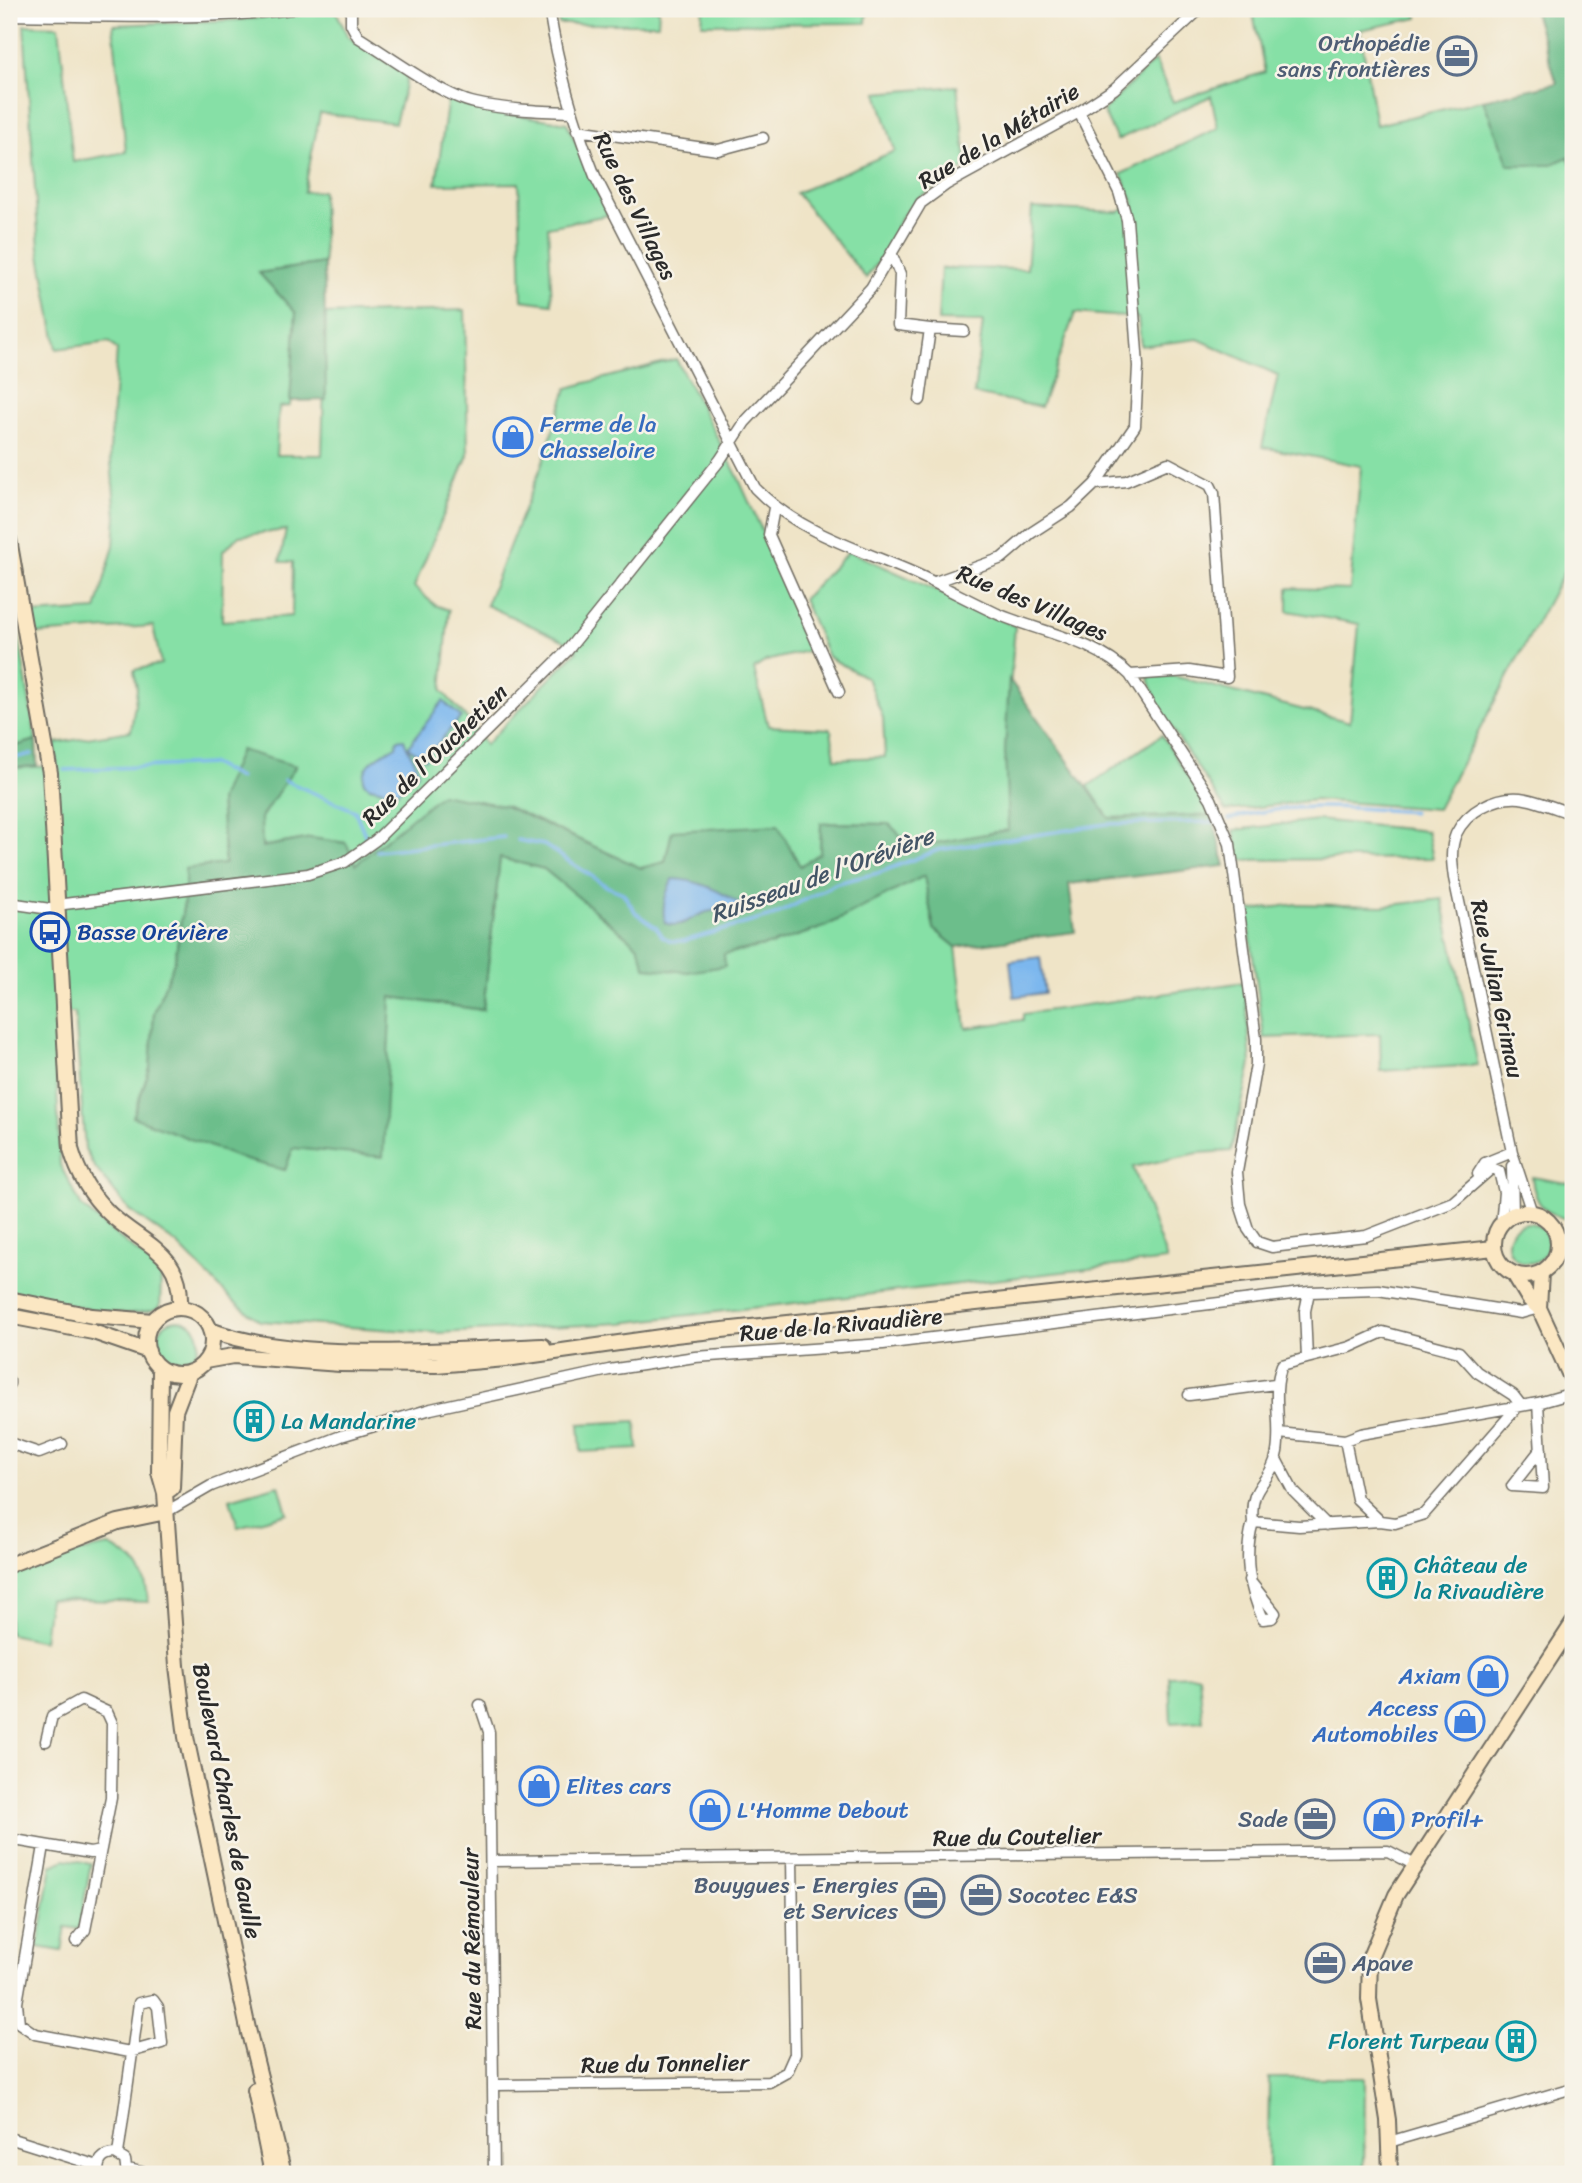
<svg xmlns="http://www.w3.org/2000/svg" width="1582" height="2183" font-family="Sriracha,sans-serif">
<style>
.green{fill:#86e0a6;stroke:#588668;stroke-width:2;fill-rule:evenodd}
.forest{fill:#6cbe8b;stroke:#4c745b;stroke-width:2}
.water{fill:#7cb7ee;stroke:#54718c;stroke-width:2}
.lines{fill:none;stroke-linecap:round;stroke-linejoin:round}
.stream{stroke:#7cb7ee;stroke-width:3.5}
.street-casing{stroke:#706c62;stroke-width:13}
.secondary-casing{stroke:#706c62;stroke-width:18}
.street{stroke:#fff;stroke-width:10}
.secondary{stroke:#fbe7c3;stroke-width:14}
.labels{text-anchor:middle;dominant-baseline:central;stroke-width:5;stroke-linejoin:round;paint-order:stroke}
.service-label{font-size:23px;fill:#4e5e75;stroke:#f7f3e8;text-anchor:end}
.street-label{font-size:23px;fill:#2b2b2b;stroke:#f7f3e8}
.shop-label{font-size:23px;fill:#366cbe;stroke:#f7f3e8;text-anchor:start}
.transit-label{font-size:23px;fill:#164399;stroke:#f7f3e8;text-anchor:start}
.culture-label{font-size:23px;fill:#0d838f;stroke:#f7f3e8;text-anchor:start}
.water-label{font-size:24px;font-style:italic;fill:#435566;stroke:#f7f3e8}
</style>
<rect width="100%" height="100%" fill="#f7f3e8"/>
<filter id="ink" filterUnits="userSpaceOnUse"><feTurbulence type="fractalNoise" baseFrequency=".0143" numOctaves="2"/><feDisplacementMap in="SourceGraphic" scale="14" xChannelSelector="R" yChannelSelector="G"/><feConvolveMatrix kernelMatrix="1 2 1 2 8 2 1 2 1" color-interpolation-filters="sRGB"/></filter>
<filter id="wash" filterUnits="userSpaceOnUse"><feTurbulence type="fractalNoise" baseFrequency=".00686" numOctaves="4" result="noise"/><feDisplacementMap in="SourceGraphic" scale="28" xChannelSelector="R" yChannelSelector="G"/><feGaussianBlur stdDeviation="1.57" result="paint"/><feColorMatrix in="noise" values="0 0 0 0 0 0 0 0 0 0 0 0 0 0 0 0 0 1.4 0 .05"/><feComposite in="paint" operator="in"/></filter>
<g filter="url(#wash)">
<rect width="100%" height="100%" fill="#efe4c7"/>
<path class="green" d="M557,9H659L658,24H559Z
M703,9H867L866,23L702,24Z
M1252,9H1416L1418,18L1360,30L1376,125L1483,100L1509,165L1568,157L1573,167V555L1437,809L1315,800L1226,811L1160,710L1148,676L1170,675L1350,722L1359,624L1288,611V588L1350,590L1361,466L1262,447L1278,375L1198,339L1141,346L1138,318L1075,313L1041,407L974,394L983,322L938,321L941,268L1027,269L1032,208L1119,212L1134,204L1121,174L1218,128L1211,96L1117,140L1103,111L1155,60L1173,102L1265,72Z
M336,11L348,37L408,74L395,123L320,113L304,192L322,191L324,263L259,273L296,313L290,406L279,407L276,455H322L326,314L465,310L468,455L414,587L435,605L449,610L442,691L472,724L485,745L577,651L565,641L486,605L541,467L567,388L676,359L737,475L815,649L766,661L754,669L768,726L831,729L835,759L885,757L883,718L867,678L828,657L803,599L849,551L1015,626L1005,751L1009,830L919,846L902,837L889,824L821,823L820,853L800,866L672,832L665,862L641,868L506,806L371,853L356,865L346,843L311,838L261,847V818L295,766L220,800L225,864L185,869V895L175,959L154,1013L150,1068L133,1117L285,1170L293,1148L391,996L483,1010L500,858L544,869L638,946L724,954L773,944L824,927L924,875L934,929L956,947L966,1028L1023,1020V1014L1245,982L1251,1064L1231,1151L1198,1153L1133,1167L1167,1260L621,1323L439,1333L260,1321L232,1300L178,1245L129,1210L93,1165L85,1149L75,1013H54L60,1165L82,1207L147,1260L161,1276L160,1307C126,1325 47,1299 9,1291V768L57,766L55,743L131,731L137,689L134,670L161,664L153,626L35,634L32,614L96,610L114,545L116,516L110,451L117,350L109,342L57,349L39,249L24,25L59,26L73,162L126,152L113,25L236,20ZM286,530L280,562H293L292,616L222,621L223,551L239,536Z
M957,86L967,166L917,199L900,219L888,248L866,278L796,193L895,151L877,93Z
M448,97L469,107L567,123L608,215L548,227L552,304L522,300L519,183L436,184Z
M9,603H13L36,740L9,748Z
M1162,735L1212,815L1109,818L1088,786Z
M1317,820L1427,831L1433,858L1239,860L1234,830Z
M1442,899L1478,1065L1381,1071L1380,1034L1264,1038L1247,911L1297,904L1383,906Z
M1532,1177L1573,1184V1220C1545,1216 1534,1204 1532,1177Z
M1508 1243a20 20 0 1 1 40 0a20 20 0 1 1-40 0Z
M157 1341a21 21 0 1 1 42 0a21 21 0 1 1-42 0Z
M636,1421L638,1449L581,1452L579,1424Z
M279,1485L287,1513L238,1527L230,1499Z
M109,1546C136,1558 147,1573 148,1602L49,1599L44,1641L9,1634V1574L54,1556Z
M1199,1675L1203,1721L1171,1723L1169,1676Z
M65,1859L91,1863L79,1929L66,1927L62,1951L38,1947L52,1865Z
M1269,2078H1365L1364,2174H1268Z"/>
<path class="forest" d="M1533,9H1573V167L1568,157L1550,165H1509L1483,100L1557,83Z
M324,263L326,400L290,401L296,313L259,273Z
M1009,679L1109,818L1212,815L1225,866L1069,884L1075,932L956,947L934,929L924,876L824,927L773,944L724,954L725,966L688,972L646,968L638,946L544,869L500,858L483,1010L391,997L383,1157L293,1148L285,1170L245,1160L133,1117L150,1068L154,1013L175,959L185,895V869L225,864L220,800L240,750L296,766L261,817L262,847L311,838L346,843L356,864L441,794L505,806L641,868L665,862L672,831L778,825L800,866L820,853L821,823L889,824L902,837L919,846L1008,830L1005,751Z
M36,740L37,766L9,768V748Z"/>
<path class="water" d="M443,701L461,717L425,759L408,747Z
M404,739C407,752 418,760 418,773L396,793L370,787L364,783C361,763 382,754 396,746L397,740Z
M673,879C698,879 726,894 747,909C734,910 719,909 707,912C692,916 681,930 665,923C661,907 665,893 673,879Z
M1040,957L1045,993L1014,997L1010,961Z"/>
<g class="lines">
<path class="stream" d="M9,759L32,754
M65,770L212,764L239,778
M284,780L355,811L366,837
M1229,819C1295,801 1347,807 1413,812
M517,840L544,845L608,887L623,893L636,913L657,928L662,936L671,941H684L775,915L837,883L878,873L938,850L1106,824L1214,822
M377,851L504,837"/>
</g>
</g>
<g filter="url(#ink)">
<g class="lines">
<g class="street-casing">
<path id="street" d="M351,9V24L358,37C389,56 442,96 475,103C507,110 540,111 572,112
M549,9C558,66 573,121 595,176L755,488C797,532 859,549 914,573C943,586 971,602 1000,615C1044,633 1095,640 1130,675L1211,799L1230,844L1256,1039V1064L1237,1172L1240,1204L1248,1229L1257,1242L1272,1247L1366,1236L1453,1202L1492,1168L1499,1171L1504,1192L1501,1225
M9,15C103,16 198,21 292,9
M577,130L718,150L763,138
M892,255L900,274L898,325L930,329L920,400
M930,329L964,331
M1095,484L1126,481L1168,463L1210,485L1214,493L1227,677L1189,671L1130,675
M774,508L769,535L839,692
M935,582L1002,558L1031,533L1071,507L1095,484L1135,426L1138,366L1127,220L1119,192L1079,112
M9,903L57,910
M56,905L308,874L345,862L376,840L567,651L720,460L745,422L871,288L921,203L947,184L1079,112L1114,89L1200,9
M1512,1166L1513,1215
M1478,1174L1485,1163L1512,1152
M1532,1213L1512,1152L1454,878C1452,864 1450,848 1456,834C1467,811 1495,796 1520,798C1537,800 1557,809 1573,814
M1309,1292L1305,1311L1307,1358L1282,1365C1271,1394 1282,1422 1277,1452C1272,1484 1248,1483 1253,1522L1299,1526L1380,1521
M1307,1358L1350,1347L1383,1332L1459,1352L1477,1372L1513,1395L1520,1404L1424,1514L1395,1523L1380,1521L1357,1499L1345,1440
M9,1384V1381
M1189,1395L1275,1384
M1279,1433L1345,1440L1361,1434L1538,1403
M9,1443L39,1453L62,1444
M1541,1449L1512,1486L1543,1488L1538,1403L1573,1393
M1276,1459L1293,1491L1327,1525
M166,1512L211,1486L341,1436L431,1409L609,1370L695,1357L883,1344L1309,1292L1378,1290L1521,1313L1539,1308
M1249,1580L1275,1613L1272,1618L1263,1619C1249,1587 1243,1557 1253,1522
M480,1705L489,1732L494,2174
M46,1741L52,1716L81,1700L107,1712L112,1723L111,1798L85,1930L76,1941
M9,1839L90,1853L100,1851
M44,1846L17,2003L19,2023L35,2034L130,2052L162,2043L158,2007L153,2000L139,2003L118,2154
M491,1861L1388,1851L1415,1865
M494,2085L769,2082L787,2072L795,2054L792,1859
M9,2138L98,2166
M1389,2142L1573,2088
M128,2169L150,2174
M99,2174C96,2162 103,2154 115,2154L125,2160L127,2174"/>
</g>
<g class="secondary-casing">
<path id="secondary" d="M9,539L50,773L71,1149C78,1174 91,1196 110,1214C144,1246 183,1252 180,1307
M1494 1244a32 32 0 1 1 64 0a32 32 0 1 1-64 0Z
M1541,1273L1539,1308L1573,1382
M1514,1274L1529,1299L1539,1308
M9,1299L92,1316L153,1321
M146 1341a33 33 0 1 1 66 0a33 33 0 1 1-66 0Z
M9,1316L93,1332L148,1351
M210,1330C298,1363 448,1350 543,1346
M205,1361L233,1356L340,1364L436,1365L506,1359L675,1335L1494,1248
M160,1368L159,1472L165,1493L177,1666L186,1737L248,2029L284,2174
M165,1493L172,1488L175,1411L190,1372
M9,1565L118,1522L166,1512
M255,2090L272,2174
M1390,2174L1388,2120L1369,1999L1370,1957L1396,1895L1573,1623"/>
</g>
<use href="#street" class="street"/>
<use href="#secondary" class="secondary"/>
</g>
</g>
<defs>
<g id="office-ring" transform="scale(2.0125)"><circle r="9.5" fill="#f7f3e8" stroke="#5c6f8a" stroke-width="1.5"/><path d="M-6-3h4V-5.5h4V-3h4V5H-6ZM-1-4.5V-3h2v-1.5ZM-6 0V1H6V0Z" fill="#5c6f8a"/></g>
<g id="shop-ring" transform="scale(2.0125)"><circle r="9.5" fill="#f7f3e8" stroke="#3f7fe0" stroke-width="1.5"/><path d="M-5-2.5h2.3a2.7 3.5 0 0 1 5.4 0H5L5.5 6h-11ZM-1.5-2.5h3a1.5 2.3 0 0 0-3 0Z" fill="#3f7fe0"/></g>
<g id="bus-ring" transform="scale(2.0125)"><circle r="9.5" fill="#f7f3e8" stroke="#1a4fb4" stroke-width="1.5"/><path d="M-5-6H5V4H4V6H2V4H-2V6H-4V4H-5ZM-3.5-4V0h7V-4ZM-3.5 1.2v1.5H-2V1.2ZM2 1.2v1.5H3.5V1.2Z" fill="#1a4fb4"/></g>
<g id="building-ring" transform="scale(2.0125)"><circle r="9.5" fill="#f7f3e8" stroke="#0f9aa8" stroke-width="1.5"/><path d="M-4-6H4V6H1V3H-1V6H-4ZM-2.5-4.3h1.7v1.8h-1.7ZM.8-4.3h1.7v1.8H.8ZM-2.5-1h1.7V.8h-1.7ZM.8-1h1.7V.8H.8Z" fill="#0f9aa8"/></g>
</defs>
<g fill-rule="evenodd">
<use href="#office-ring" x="1457" y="56"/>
<use href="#shop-ring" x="513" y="437"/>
<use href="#bus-ring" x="50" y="932"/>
<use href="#building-ring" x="254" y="1421"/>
<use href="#building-ring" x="1387" y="1578"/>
<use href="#shop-ring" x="1488" y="1676"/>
<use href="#shop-ring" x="1465" y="1721"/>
<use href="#shop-ring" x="539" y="1786"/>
<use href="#shop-ring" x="710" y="1810"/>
<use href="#office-ring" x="1315" y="1819"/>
<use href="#shop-ring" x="1384" y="1819"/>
<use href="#office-ring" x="981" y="1895"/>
<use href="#office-ring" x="925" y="1898"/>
<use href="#office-ring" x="1325" y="1963"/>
<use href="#building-ring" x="1516" y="2041"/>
</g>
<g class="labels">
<g class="service-label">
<text x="1430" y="43">Orthopédie<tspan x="1430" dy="26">sans frontières</tspan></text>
<text x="1288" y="1819">Sade</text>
<text x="898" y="1885">Bouygues - Energies<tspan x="898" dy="26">et Services</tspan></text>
<text x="1008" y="1895" text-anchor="start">Socotec E&amp;S</text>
<text x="1352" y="1963" text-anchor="start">Apave</text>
</g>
<g class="street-label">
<text transform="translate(999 136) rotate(-31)">Rue de la Métairie</text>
<text transform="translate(635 206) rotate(64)">Rue des Villages</text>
<text transform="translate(1032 603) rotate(23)">Rue des Villages</text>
<text transform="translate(435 755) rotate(-44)">Rue de l'Ouchetien</text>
<text transform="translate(1497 989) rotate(78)">Rue Julian Grimau</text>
<text transform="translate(841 1325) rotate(-5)">Rue de la Rivaudière</text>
<text transform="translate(227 1801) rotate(79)">Boulevard Charles de Gaulle</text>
<text transform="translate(1017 1837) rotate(-1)">Rue du Coutelier</text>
<text transform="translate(472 1939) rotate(-91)">Rue du Rémouleur</text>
<text transform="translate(665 2064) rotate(-1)">Rue du Tonnelier</text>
</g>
<g class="shop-label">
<text x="540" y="424">Ferme de la<tspan x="540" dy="26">Chasseloire</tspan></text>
<text x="1461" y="1676" text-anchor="end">Axiam</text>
<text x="1438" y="1708" text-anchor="end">Access<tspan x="1438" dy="26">Automobiles</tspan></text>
<text x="566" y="1786">Elites cars</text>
<text x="737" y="1810">L'Homme Debout</text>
<text x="1411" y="1819">Profil+</text>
</g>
<g class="transit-label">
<text x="77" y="932">Basse Orévière</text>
</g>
<g class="culture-label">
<text x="281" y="1421">La Mandarine</text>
<text x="1414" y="1565">Château de<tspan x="1414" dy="26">la Rivaudière</tspan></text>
<text x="1489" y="2041" text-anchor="end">Florent Turpeau</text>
</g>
<g class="water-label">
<text transform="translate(822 875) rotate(-20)">Ruisseau de l'Orévière</text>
</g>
</g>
<rect width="1582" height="2183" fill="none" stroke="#f7f3e8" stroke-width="35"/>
</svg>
